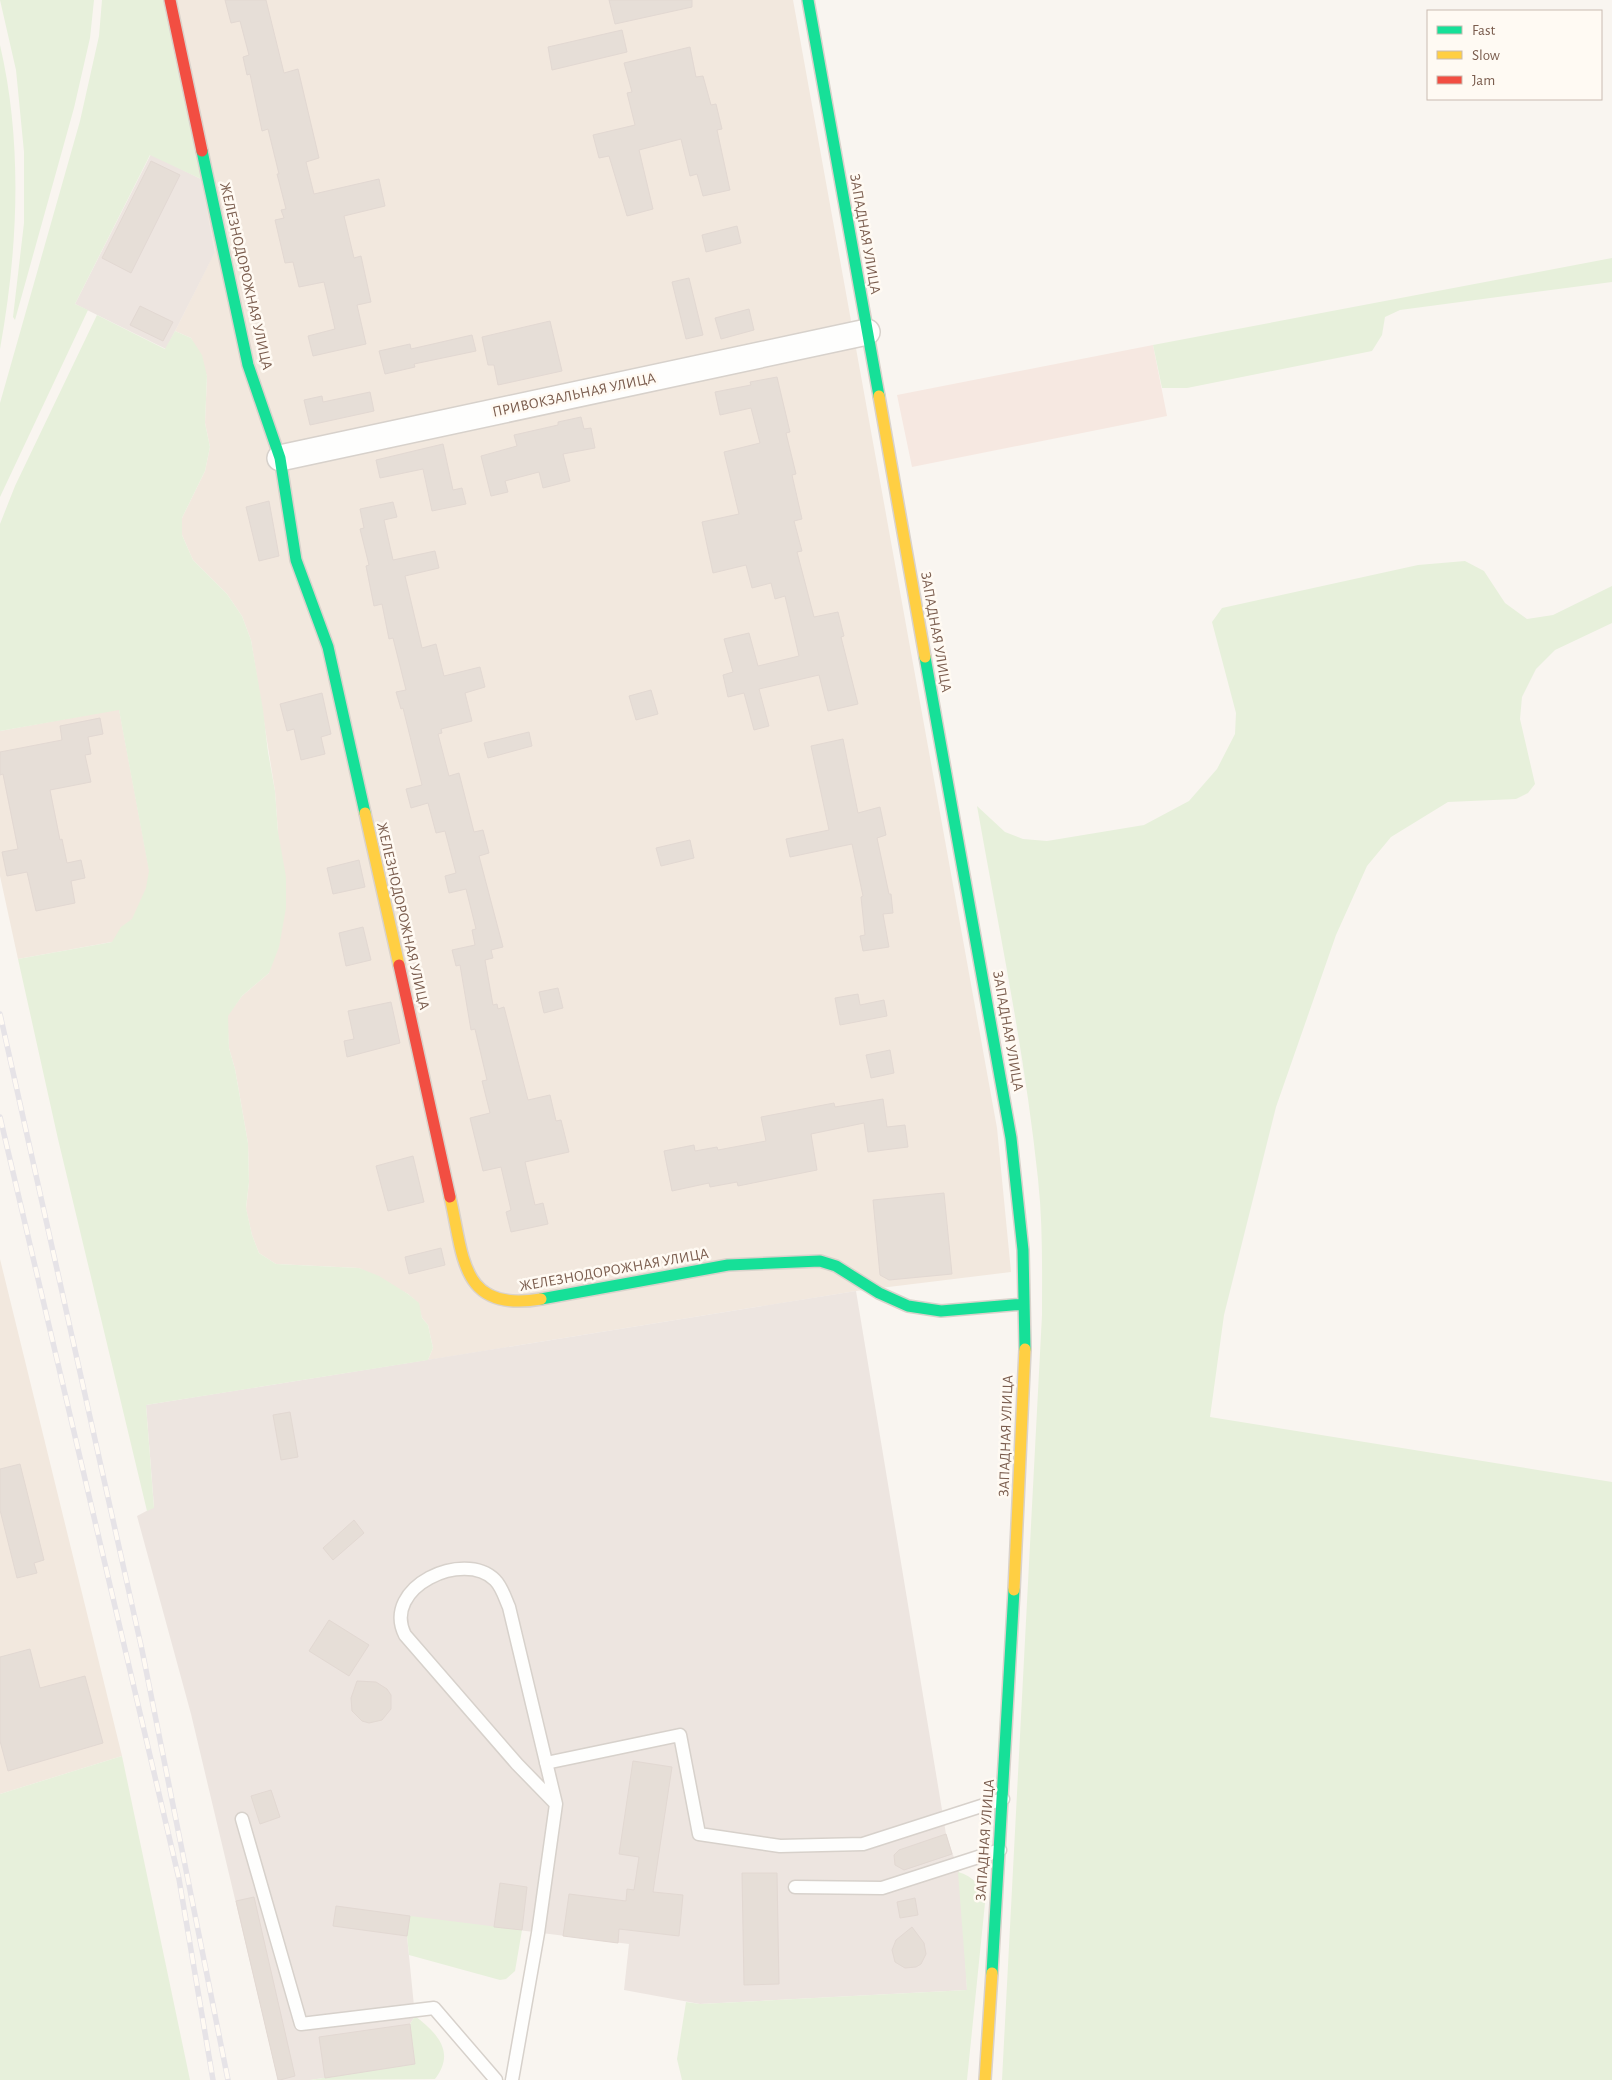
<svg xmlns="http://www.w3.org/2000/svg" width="1612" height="2080" font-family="'Alegreya Sans',sans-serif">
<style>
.residential{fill:#f2e8de}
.commercial{fill:#f6e8e1}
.industrial{fill:#ede5e0}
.green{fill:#e7f0db}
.building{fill:#e6ded7;stroke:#e2d8d2}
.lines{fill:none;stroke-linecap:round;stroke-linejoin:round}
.lane-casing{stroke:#d7d1cb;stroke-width:15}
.street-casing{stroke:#d7d1cb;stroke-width:28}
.fast-casing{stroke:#d9d2cb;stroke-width:14}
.slow-casing{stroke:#d9d2cb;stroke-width:14}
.jam-casing{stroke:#d9d2cb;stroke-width:14}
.lane{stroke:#fefefd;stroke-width:12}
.street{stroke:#fefefd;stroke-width:25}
.fast{stroke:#16e098;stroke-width:11}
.slow{stroke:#ffcf43;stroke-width:11}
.jam{stroke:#f24e42;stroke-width:11}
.rail-casing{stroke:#e6e3e7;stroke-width:5.5}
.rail{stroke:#fffaf3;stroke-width:4;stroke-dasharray:11;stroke-linecap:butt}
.labels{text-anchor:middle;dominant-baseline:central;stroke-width:5;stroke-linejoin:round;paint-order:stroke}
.street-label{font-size:15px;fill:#7a5c4d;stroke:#fffaf3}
</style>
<rect width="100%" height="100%" fill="#f9f5f0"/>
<path class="residential" d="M163,0H793L997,1128L1011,1272L856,1291L428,1360L433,1348L428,1325L422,1318L418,1303L408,1294L359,1268L276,1264L259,1253L252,1235L246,1209L249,1182L248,1143L235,1069L229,1048L227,1016L242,996L269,973L278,832L275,791L251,640L242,616L227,594L193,560L182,535V518L205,471L210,447L205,423L207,376L191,338L175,331L215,251Z
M119,709L161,933L18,959L0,876V731Z
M0,1259L122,1756L0,1794Z"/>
<path class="commercial" d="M1153,345L1167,416L912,467L897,395Z"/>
<path class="industrial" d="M151,154L201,179L215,252L166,349L75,304Z
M856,1291L946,1834L961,1878L967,1990L700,2004L624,1990L629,1944L494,1927L407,1936L415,2016L410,2024L415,2064L310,2080H278L191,1714L137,1516L154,1507L146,1405Z"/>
<path class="green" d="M0,0H94L90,38L74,108L15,320L13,317L24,223V152L16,70Z
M102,0H163L201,179L150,155L75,304L88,310L0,497V403L80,121L99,36Z
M0,45C23,144 18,249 0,349Z
M1612,258V282L1400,310L1385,317L1382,335L1372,351L1187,388H1162L1153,345Z
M97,315L165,349L175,331L191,338L202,355L207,376L205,423L210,447L205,471L182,518V535L193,560L227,594L242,616L251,640L263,710L268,752L275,791L278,832L286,877V908L279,947L269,973L242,996L228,1016L229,1048L235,1069L248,1143L249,1182L246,1208L252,1235L259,1253L276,1264L359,1268L379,1276L408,1294L419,1303L422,1318L428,1325L433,1348L428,1360L146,1405L154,1508L147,1511L58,1139L18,959L112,942L121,927L132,919L146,888L149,871L119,710L0,731V524L15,486Z
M1465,561L1484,571L1505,603L1527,619L1553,615L1612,586V623L1555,650L1536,669L1522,697L1520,719L1535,784L1528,793L1516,799L1448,802L1391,837L1367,866L1336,935L1276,1107L1224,1315L1210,1417L1612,1482V2080H1002L1042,1315C1042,1270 1043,1225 1038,1179C1025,1054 999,930 977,806L1005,832L1023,839L1047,841L1144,825L1189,801L1217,769L1235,734L1236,713L1212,622L1222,608L1418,565Z
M122,1756L190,2080H0V1794Z
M958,1872C973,1876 983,1887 985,1903L967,2080H682L677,2059L686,2002L700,2004L967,1990Z
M410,1916L522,1930L515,1971L506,1979L500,1980L409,1955L407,1936Z
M415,2016C437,2033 456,2052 435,2079L310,2080L415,2064L410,2024Z"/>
<path class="building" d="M225,0H266L284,73L298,69L319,158L306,162L314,194L379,179L385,206L344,216L354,258L361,256L371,302L357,305L366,344L313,356L308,336L335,329L324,282L299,287L293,262L285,263L275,220L284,218L281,210L286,209L277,174H279L268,129L262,131L250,74L247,75L243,57L249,55L240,21L231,23Z
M609,0H692V7L615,24Z
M622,30L627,52L552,70L548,47Z
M690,47L696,77L703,76L711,105L716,104L722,129L717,130L730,190L703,196L697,174L690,176L681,139L639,150L653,209L627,216L609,156L599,158L593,135L635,125L627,93L632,92L624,63Z
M151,161L180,175L131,273L102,258Z
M737,226L741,243L706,252L702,235Z
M689,278L703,335L686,339L672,282Z
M140,306L173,322L163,341L130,325Z
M749,309L754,330L721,339L715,318Z
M550,321L562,371L498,385L494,365H488L482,337Z
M472,335L476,351L414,364L415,367L385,374L379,351L410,344L411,349Z
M777,377L790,432L786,433L796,474L792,475L802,519L794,521L802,551L797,552L814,617L838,612L844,636L841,637L858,704L828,711L819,675L759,689L769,726L754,730L744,693L728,697L723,675L733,672L724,639L749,633L758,666L799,656L785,596L775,599L771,583L752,588L746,565L713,573L702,522L739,514L724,452L760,443L751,408L720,415L715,392L751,385L750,382Z
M370,392L374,411L310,425L304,400L322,396L323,402Z
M581,417L584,429L591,428L595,448L563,454L570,481L543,488L539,472L505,481L508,492L491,496L481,456L517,446L514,435L558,425V422Z
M443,444L453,490L462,488L466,504L432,511L423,469L380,478L376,460Z
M269,501L279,556L259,561L246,507Z
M393,502L397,517L384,520L393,560L435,551L439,568L405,576L422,648L436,644L444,676L480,667L485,687L465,693L472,721L441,729L442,733L438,734L449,776L459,773L474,832L483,830L489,853L479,856L503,947L491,950L493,958L485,960L493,1005L497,1004L498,1009L504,1007L528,1100L550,1095L556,1121L561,1120L569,1152L525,1162L535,1205L543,1203L548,1224L511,1232L506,1212L511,1210L501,1167L483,1171L470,1118L490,1113L482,1081L487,1080L475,1029L471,1030L460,965L456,966L452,950L475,945L472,930L476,929L466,889L449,893L445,876L456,873L445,831L436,833L428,803L411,808L406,789L422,785L403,708L401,709L396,692L406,690L393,638L389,639L382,604L374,606L366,566L369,565L360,529L364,528L360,509Z
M651,690L658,714L636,720L629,696Z
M322,693L331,734L321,737L325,754L301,760L294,729L287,731L280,704Z
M100,718L103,734L88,737L91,754L85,755L91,782L50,790L60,840L62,839L67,863L81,860L85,878L71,881L75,903L36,911L27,872L7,876L2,852L18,849L3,774L0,775V752L62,740L60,726Z
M529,732L532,746L488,758L484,743Z
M843,739L858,813L880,807L886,835L877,838L889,894H891L893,913L883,914L889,947L863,951L860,936L865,935L861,897L863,896L852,844L790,857L786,839L829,830L811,746Z
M690,840L694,858L661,866L656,848Z
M359,860L365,887L333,894L327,868Z
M363,927L371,960L346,966L339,933Z
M558,988L563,1008L544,1013L539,992Z
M858,994L860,1005L884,1000L887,1016L840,1025L835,998Z
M391,1002L400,1043L347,1057L344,1041L354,1039L348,1011Z
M890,1050L894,1073L871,1078L866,1055Z
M883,1099L887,1127L905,1125L908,1147L868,1152L864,1123L811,1134L817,1170L738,1186L737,1182L710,1187L709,1183L672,1191L664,1151L694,1145L695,1151L717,1147L718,1150L766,1141L761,1117L834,1103L835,1107Z
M413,1156L424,1202L388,1211L376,1166Z
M944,1193L952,1274L889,1280L880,1275L873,1200Z
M441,1248L445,1265L409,1274L405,1257Z
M290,1412L298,1457L281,1460L273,1415Z
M20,1464L44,1560L34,1563L37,1573L17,1578L0,1510V1469Z
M354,1520L364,1533L333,1560L323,1548Z
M329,1620L369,1645L349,1676L309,1651Z
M30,1649L40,1688L85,1676L103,1743L8,1771L0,1741V1657Z
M357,1681L376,1682L387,1689L391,1695V1709L382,1720L369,1723L362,1721L352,1711L351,1698Z
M633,1761L672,1767L653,1892L683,1895L679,1936L619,1929L618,1943L563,1936L569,1894L626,1901L627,1889L634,1890L639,1857L619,1854Z
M271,1790L280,1817L260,1824L251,1796Z
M946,1834L952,1854L904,1870L895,1865L894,1855L899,1850Z
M742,1873H777L779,1984L744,1985Z
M500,1883L527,1887L522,1930L494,1927Z
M254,1897L295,2076L280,2080H278L236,1901Z
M915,1898L918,1915L900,1918L897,1902Z
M336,1906L410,1916L407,1936L333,1926Z
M912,1927L924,1943L926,1954L921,1964L916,1967L905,1968L895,1962L892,1950L896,1940Z
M410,2024L415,2064L325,2078L319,2037Z"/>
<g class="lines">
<g class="lane-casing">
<path id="lane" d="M546,1763L680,1735L699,1834L780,1846L863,1844L1003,1799
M242,1819L301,2024L434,2008L496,2080
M795,1887L882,1888L1000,1850
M512,2080L538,1933L556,1804L509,1607C505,1598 502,1587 495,1580C464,1549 381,1587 405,1635L517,1764L556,1804"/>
</g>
<g class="street-casing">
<path id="street" d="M280,458L867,332"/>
</g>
<g class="fast-casing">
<path id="fast" d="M808,0L879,396
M202,151L248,365L280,458L296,560L328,647L365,813
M925,657L1011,1138L1023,1250L1025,1349
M541,1299L728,1265L820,1261L836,1266L879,1293L908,1306L941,1311L1024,1304
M992,1973L1014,1590"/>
</g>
<g class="slow-casing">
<path id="slow" d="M879,396L925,657
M365,813L399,965
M450,1197C464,1257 460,1313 541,1299
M1014,1590L1025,1349
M985,2080L992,1973"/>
</g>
<g class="jam-casing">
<path id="jam" d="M170,0L202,151
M399,965L450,1197"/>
</g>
<use href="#lane" class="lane"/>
<use href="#street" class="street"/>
<use href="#fast" class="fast"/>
<use href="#slow" class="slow"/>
<use href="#jam" class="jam"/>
<g class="rail-casing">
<path id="rail" d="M0,1014L142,1650L228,2080
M0,1117L179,1879L213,2080"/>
</g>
<use href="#rail" class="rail"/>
</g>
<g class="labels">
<g class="street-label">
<text transform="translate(865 234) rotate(80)">ЗАПАДНАЯ УЛИЦА</text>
<text transform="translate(246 276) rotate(77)">ЖЕЛЕЗНОДОРОЖНАЯ УЛИЦА</text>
<text transform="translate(574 395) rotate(-12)">ПРИВОКЗАЛЬНАЯ УЛИЦА</text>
<text transform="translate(936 632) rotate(80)">ЗАПАДНАЯ УЛИЦА</text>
<text transform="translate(403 916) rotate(77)">ЖЕЛЕЗНОДОРОЖНАЯ УЛИЦА</text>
<text transform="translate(1008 1031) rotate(80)">ЗАПАДНАЯ УЛИЦА</text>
<text transform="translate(614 1270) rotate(-10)">ЖЕЛЕЗНОДОРОЖНАЯ УЛИЦА</text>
<text transform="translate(1006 1436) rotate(-88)">ЗАПАДНАЯ УЛИЦА</text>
<text transform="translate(985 1840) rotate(-86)">ЗАПАДНАЯ УЛИЦА</text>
</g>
</g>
<rect x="1427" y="10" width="175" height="90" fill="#fffaf3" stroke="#cabbb1"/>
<rect x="1437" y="26" width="25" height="8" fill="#16e098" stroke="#cabbb1"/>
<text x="1472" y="35" font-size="15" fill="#7a5c4d">Fast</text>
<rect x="1437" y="51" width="25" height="8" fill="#ffcf43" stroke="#cabbb1"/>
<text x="1472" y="60" font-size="15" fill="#7a5c4d">Slow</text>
<rect x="1437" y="76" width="25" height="8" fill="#f24e42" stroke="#cabbb1"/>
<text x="1472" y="85" font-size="15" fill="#7a5c4d">Jam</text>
</svg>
